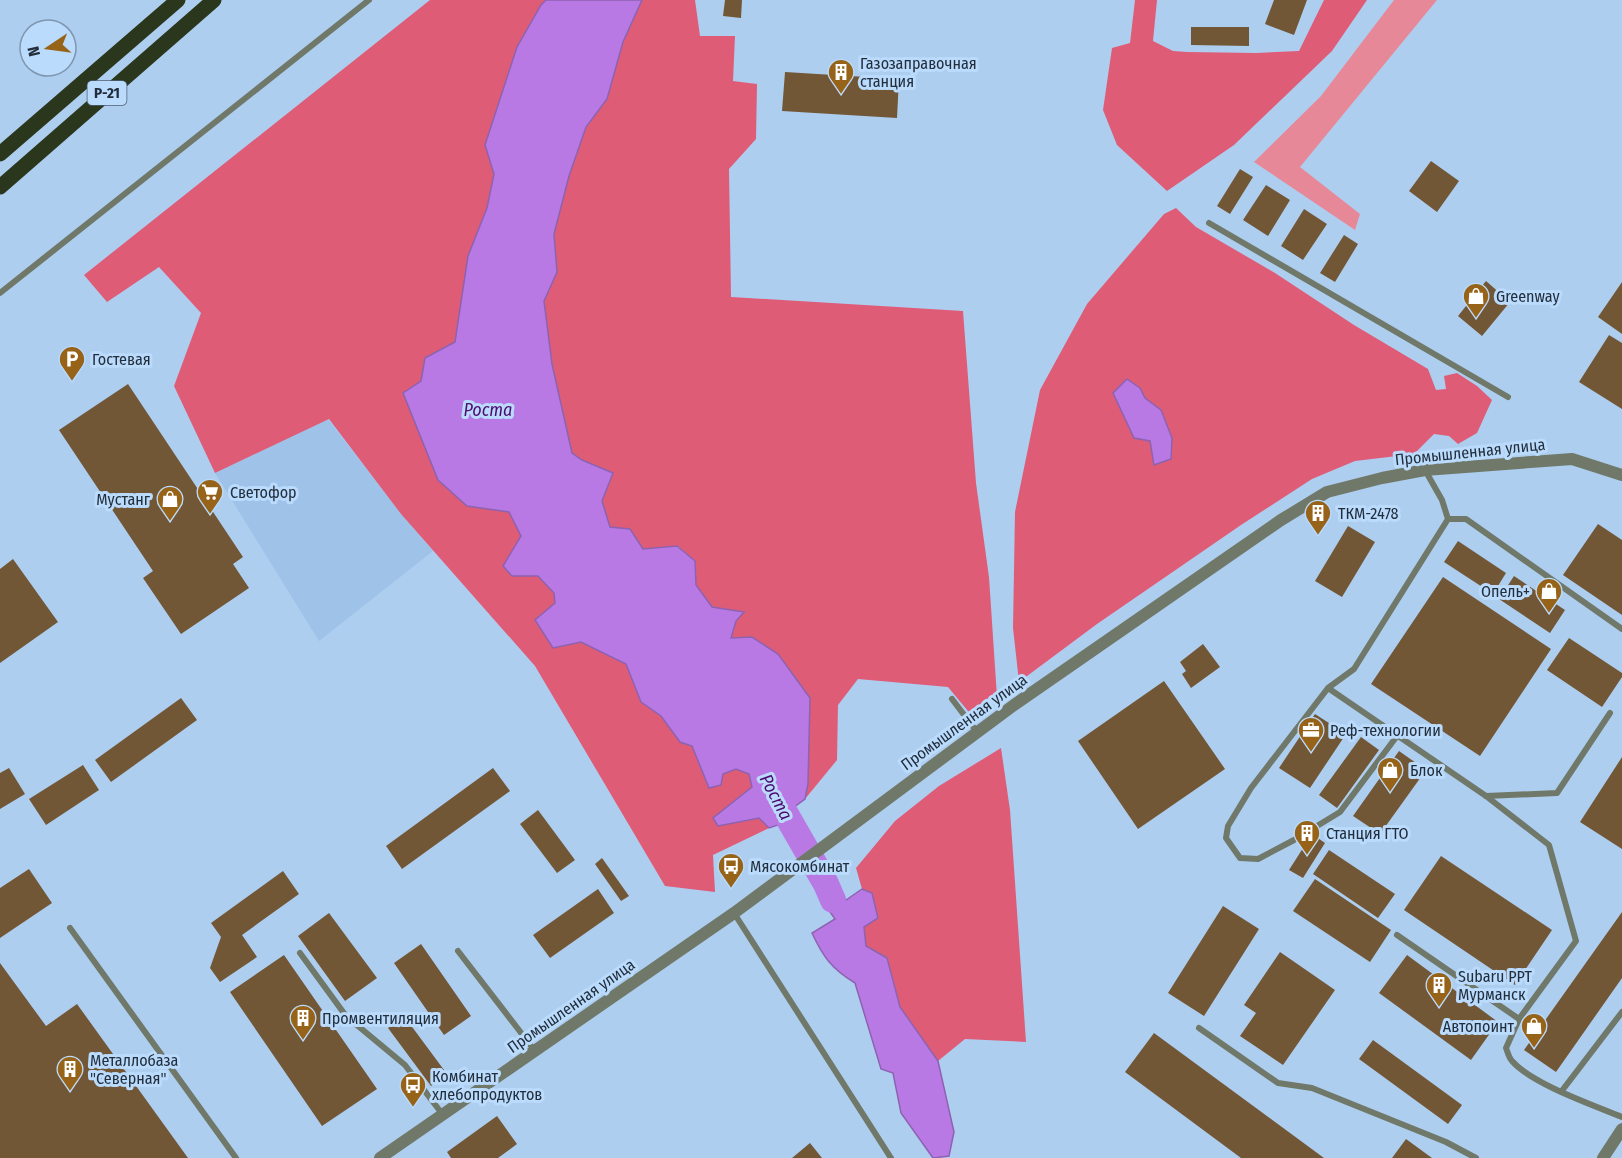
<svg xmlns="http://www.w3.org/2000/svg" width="1622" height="1158" font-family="'Fira Sans Condensed',sans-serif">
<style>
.built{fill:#9ec2e8}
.green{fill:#e68897}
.forest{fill:#df5c77;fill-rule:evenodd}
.water{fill:#b979e4;stroke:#8c62b1;stroke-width:1.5}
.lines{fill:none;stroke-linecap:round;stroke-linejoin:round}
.river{stroke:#b979e4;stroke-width:26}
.building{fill:#725737}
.service{stroke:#707969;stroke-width:6}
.minor{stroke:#707969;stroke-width:12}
.tertiary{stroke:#707969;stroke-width:12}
.primary{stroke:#2a371c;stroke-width:15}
.labels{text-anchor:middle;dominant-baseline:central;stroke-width:6;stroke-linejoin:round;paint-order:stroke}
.shield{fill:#bbdbfd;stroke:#506275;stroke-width:1.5}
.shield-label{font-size:15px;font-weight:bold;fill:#222e3b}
.poi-label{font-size:16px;fill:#222e3b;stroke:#bbdbfd;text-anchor:start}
.street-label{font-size:16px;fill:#222e3b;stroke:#bbdbfd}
.water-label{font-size:18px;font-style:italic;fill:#4e0b6f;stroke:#bbdbfd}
</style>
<rect width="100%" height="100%" fill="#aecef0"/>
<path class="built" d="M328,419L401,514L433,551L319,641L215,473Z"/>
<path class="green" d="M1394,0H1437L1300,167L1360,214L1355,230L1254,162L1321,96Z"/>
<path class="forest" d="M430,0H546L541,5L517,47L485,145L494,174L487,208L468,256L455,342L425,358L467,506L509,512L521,536L512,576H538L554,593L556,603L581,642L626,664L641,702L661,716L680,742L692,746L709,788L723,774L737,768L749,774L752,787L713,818L718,826L759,818L769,828L713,855L715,892L665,886L535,666L401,514L329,419L215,473L174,386L201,313L159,267L107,302L84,275Z
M642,0H695L700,36H735L733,81L757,84L756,139L729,169L731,297L963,311L976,483L989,577L997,697L973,717L948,687L858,679L838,705L837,760L805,799L808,784L810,698L731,638L736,621L744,612L712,607L696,585L695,561L678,546L643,550L630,529L610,528L602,501L613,473L582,460L572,453L552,364L544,301L557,272L554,234L569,176L586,127L607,99L623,42Z
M1135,0H1157L1153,41L1173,51L1187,52L1256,53L1299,51L1324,0H1367L1332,51L1234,145L1167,191L1117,145L1103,110L1112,48L1130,43Z
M1176,208L1196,227L1275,273L1354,325L1428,369L1436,390L1446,389L1444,376L1457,373L1477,386L1492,400L1477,433L1458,444L1449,436L1434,434L1414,454L1355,461L1312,479L1241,525L1097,624L1019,682L1013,628L1015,512L1040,390L1087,304L1164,214ZM1140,388L1145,398L1161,410L1155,464Z
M1001,748L1010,810L1026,1042L965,1039L938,1061L900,1007L887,958L866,946L864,927L872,893L862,889L856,868L895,821L939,786Z"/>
<path class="water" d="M546,0H642L623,42L607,99L586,127L569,176L554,234L557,272L544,301L552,364L572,453L582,460L613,473L602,501L610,527L630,529L643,549L677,546L695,561L696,585L712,607L744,612L736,621L731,638L752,637L778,654L810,698L808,784L805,799L782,816L778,825L769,828L759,818L718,826L713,818L752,787L749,774L736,769L723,774L721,785L709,788L692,746L680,742L661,716L641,702L626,664L581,642L553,648L535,620L555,603L554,593L538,576H512L503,566L521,536L509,512L467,506L438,480L403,393L421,381L425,358L455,342L468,256L487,208L494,174L485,145L517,47L541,5Z
M1127,379L1140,388L1145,398L1161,410L1172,438L1171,459L1154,465L1150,441L1134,438L1113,393Z
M820,868L846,900L862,889L872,893L878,918L864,927L866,946L887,958L900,1007L938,1061L954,1132L949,1156L933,1158L901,1113L893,1073L881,1069L855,983C832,969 823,957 812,933L835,919L823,902L813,872Z"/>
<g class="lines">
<path class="river" d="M768,783L826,884L833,900"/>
</g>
<path class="building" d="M725,0H742L741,18L723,16Z
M1274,0H1307L1294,35L1265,24Z
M1191,27H1249V46L1191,45Z
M785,72L899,79L897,118L782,111Z
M1431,161L1459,181L1437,212L1409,191Z
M1240,169L1253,177L1230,214L1217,206Z
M1266,185L1290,200L1268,236L1243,220Z
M1304,209L1327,224L1303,260L1281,246Z
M1344,235L1358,244L1335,282L1320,273Z
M1486,281L1510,302L1482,336L1458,316Z
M1622,282V334L1598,317Z
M1609,335L1622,343V409L1579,382Z
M128,384L243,557L233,564L249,588L181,634L143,578L153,571L59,430Z
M1598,524L1622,540V615L1563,575Z
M1348,526L1375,542L1342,597L1315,581Z
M1458,541L1506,573L1493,594L1444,562Z
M13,559L58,622L0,663V569Z
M1514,576L1565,610L1550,633L1499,599Z
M1443,577L1551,649L1480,756L1371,684Z
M1569,638L1622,673V677L1602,707L1547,670Z
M1203,644L1220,667L1191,688L1182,674L1186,671L1180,662Z
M1164,681L1225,769L1138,829L1078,741Z
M181,698L197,720L111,782L95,760Z
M1315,714L1346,734L1310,788L1279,768Z
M1361,737L1379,750L1337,808L1319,795Z
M1399,751L1426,770L1380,834L1353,816Z
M1622,757V849L1580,822Z
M83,765L99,790L46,825L29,799Z
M9,768L25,794L0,809V773Z
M493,768L510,791L402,869L386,846Z
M538,810L575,860L557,873L520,824Z
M1312,834L1325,843L1303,878L1289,870Z
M1329,850L1395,894L1378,918L1313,874Z
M1441,856L1552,930L1515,985L1404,910Z
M602,858L629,896L621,901L595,864Z
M29,869L52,903L0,938V888Z
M283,871L299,894L242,935L257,957L220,982L210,968L221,937L211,923Z
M1315,879L1391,930L1370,962L1293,911Z
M598,889L614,913L550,958L533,935Z
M1223,906L1259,929L1204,1016L1168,993Z
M1622,912V978L1556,1072L1524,1050Z
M329,913L377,978L345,1001L298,936Z
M421,944L471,1016L444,1035L394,963Z
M1280,952L1335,990L1283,1065L1240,1036L1256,1013L1244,1005Z
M284,955L377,1089L322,1126L230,992Z
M1407,955L1498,1022L1471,1060L1379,993Z
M0,963L46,1026L77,1004L188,1158H0Z
M404,1016L447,1074L431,1086L388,1028Z
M1154,1033L1324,1158H1241L1125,1072Z
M1373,1040L1462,1105L1448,1124L1359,1059Z
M497,1116L517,1144L498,1158H451L447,1152Z
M1406,1139L1432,1158H1392Z
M810,1143L822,1158H792Z"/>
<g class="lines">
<path class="service" d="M1209,223L1508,397
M0,293L369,0
M1448,519H1466L1622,629
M1328,688L1486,796L1549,845L1576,941L1519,1019L1506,1048C1508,1053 1509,1058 1512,1061C1532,1084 1593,1105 1622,1117
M952,699L977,732
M1397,736L1340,812L1294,840L1258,859L1240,858L1226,838L1228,826L1251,788L1328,688L1354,669L1448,519L1442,500L1425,470
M1486,796L1557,793L1610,713
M734,913L891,1158
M70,928L236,1158
M1397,935L1519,1019
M458,951L535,1051
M300,953L346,1016L405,1065L443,1115
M1199,1028L1278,1083L1312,1088L1446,1142L1476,1158
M1561,1092L1622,1012"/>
<path class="minor" d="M380,1158L734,913L1014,705L1281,520L1327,492L1382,478L1425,470L1572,459L1622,475"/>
<path class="tertiary" d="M1603,1158L1622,1129"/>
<path class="primary" d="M0,154L178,0
M0,187L214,0"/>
</g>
<defs>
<g id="building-pin" transform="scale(1.35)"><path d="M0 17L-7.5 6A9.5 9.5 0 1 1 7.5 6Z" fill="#976318" stroke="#bbdbfd"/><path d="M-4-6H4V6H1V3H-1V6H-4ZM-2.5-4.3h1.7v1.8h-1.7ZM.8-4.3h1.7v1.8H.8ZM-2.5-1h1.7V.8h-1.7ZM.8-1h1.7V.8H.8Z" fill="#fff"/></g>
<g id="shop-pin" transform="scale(1.35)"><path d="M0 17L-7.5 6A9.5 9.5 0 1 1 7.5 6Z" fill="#976318" stroke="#bbdbfd"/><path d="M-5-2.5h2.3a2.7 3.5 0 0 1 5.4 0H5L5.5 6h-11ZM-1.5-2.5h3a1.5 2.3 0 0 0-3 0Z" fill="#fff"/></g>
<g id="parking-pin" transform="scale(1.35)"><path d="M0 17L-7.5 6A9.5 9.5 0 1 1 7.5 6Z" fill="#976318" stroke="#bbdbfd"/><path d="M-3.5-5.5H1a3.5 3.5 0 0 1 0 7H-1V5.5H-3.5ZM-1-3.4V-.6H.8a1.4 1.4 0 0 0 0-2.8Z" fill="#fff"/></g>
<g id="supermarket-pin" transform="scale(1.35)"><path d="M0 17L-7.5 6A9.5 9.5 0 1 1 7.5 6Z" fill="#976318" stroke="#bbdbfd"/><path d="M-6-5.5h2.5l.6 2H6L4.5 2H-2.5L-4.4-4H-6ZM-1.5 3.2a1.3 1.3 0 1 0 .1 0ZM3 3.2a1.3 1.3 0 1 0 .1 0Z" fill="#fff"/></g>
<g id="office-pin" transform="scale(1.35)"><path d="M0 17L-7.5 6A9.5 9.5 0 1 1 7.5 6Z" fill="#976318" stroke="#bbdbfd"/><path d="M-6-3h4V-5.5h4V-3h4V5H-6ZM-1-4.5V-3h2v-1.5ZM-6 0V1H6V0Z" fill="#fff"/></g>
<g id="bus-pin" transform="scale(1.35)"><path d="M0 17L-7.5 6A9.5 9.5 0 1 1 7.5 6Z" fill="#976318" stroke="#bbdbfd"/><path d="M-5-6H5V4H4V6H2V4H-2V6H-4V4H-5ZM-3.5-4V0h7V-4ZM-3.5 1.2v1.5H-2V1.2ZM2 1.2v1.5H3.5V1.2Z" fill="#fff"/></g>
</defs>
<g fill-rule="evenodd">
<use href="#building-pin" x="841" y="72"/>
<use href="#shop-pin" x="1476" y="296"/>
<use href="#parking-pin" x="72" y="359"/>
<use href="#supermarket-pin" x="210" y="492"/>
<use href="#shop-pin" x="170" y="499"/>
<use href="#building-pin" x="1318" y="513"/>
<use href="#shop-pin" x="1549" y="591"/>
<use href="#office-pin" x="1311" y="730"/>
<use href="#shop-pin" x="1390" y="770"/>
<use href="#building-pin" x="1307" y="833"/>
<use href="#bus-pin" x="731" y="866"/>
<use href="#building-pin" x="1439" y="985"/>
<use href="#building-pin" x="303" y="1018"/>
<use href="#shop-pin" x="1534" y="1026"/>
<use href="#building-pin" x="70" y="1069"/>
<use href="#bus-pin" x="413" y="1085"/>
</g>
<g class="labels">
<rect class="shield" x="87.5" y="81" width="39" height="24" rx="4.5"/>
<g class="shield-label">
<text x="107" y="93">Р-21</text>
</g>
<g class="poi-label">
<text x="860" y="63">Газозаправочная<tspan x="860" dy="18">станция</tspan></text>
<text x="1496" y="296">Greenway</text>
<text x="92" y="359">Гостевая</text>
<text x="230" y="492">Светофор</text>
<text x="150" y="499" text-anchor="end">Мустанг</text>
<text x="1338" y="513">ТКМ-2478</text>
<text x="1530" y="591" text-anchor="end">Опель+</text>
<text x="1330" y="730">Реф-технологии</text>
<text x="1410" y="770">Блок</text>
<text x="1326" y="833">Станция ГТО</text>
<text x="750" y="866">Мясокомбинат</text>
<text x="1458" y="976">Subaru РРТ<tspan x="1458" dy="18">Мурманск</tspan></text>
<text x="322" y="1018">Промвентиляция</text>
<text x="1514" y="1026" text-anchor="end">Автопоинт</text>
<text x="90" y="1060">Металлобаза<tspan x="90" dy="18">"Северная"</tspan></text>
<text x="432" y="1076">Комбинат<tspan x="432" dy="18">хлебопродуктов</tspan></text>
</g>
<g class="street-label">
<text transform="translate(1470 452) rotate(-6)">Промышленная улица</text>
<text transform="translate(964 722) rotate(-36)">Промышленная улица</text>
<text transform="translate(571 1006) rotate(-35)">Промышленная улица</text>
</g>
<g class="water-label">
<text x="488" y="410">Роста</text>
<text transform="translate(776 797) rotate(62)">Роста</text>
</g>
</g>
<g transform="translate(48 48) rotate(257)"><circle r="28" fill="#bbdbfd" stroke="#7e96af" stroke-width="1.5"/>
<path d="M0-4.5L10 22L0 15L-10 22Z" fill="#976318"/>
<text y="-9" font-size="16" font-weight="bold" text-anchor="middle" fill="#222e3b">N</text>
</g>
</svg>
